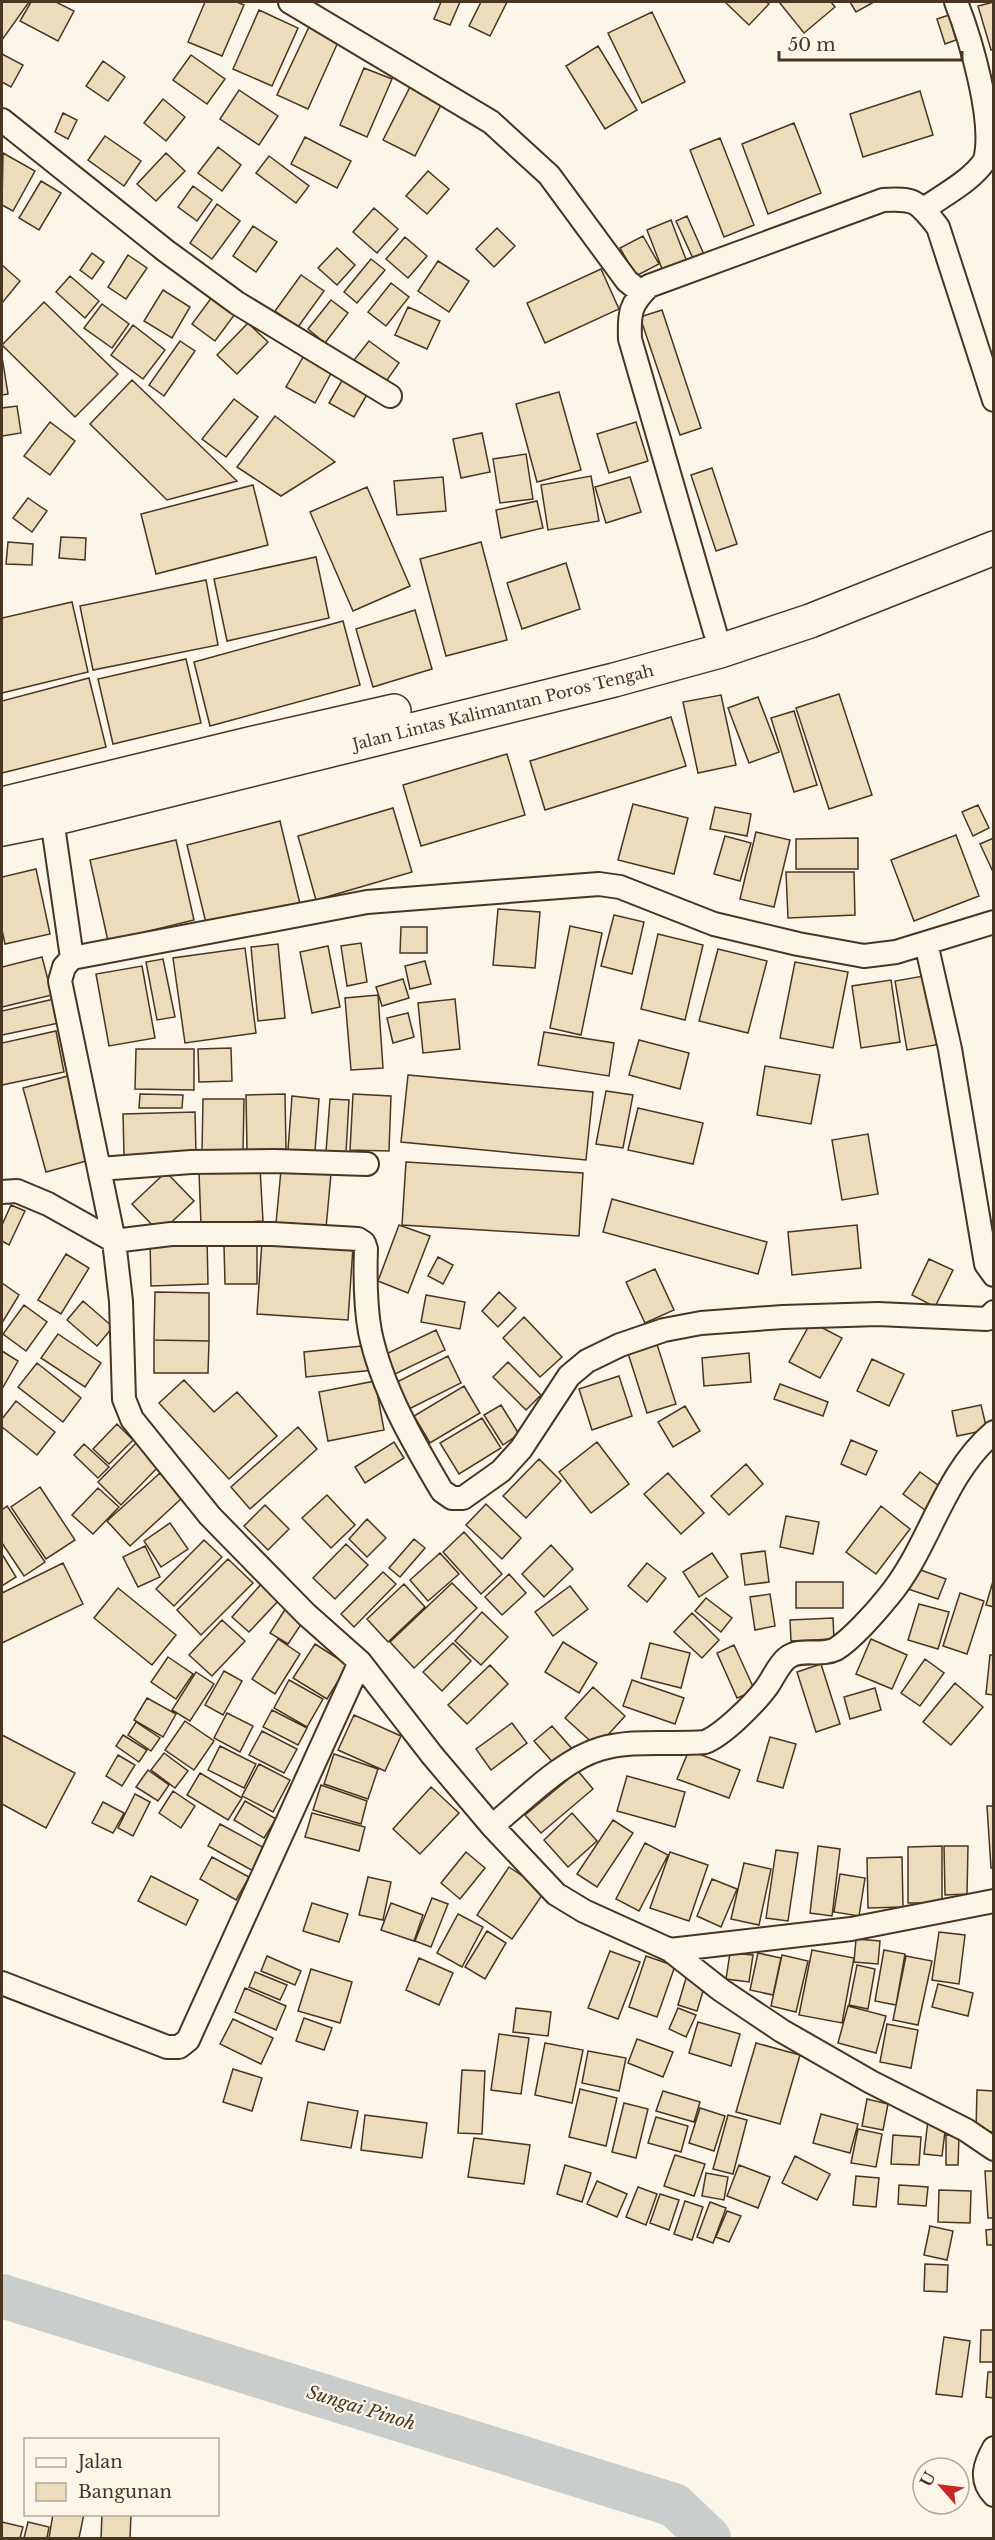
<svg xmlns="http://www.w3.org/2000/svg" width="995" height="2540" font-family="'Libre Baskerville',serif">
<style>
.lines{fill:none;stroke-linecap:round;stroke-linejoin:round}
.river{stroke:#c9cecd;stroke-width:44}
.building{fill:#ecdcbc;stroke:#4a3520;stroke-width:1.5}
.minor-casing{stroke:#4a3520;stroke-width:26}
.primary-casing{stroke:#4a3520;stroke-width:36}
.minor{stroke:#fbf6e9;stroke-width:22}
.primary{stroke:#fbf6e9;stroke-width:33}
.labels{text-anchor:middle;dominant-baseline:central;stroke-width:4.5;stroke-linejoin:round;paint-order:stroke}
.street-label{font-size:16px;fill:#4a3520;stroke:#fbf6e9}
.water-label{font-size:18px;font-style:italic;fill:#4a3520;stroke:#fbf6e9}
</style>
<rect width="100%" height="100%" fill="#fbf6e9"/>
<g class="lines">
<path class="river" d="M2,2296L674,2505L709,2538"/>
</g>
<path class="building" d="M2,2H29L2,40Z
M31,2H56L74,11L58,41L20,21Z
M205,2H237L244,5L222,56L188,42Z
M441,2H460L450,25L434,19Z
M481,2H507L490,36L469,26Z
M725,2H766L769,4L749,25Z
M779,2H831L835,7L804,33Z
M850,2H874L856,12Z
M994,2V49L991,50L978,6Z
M259,10L298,28L272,86L233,69Z
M652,12L685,82L642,103L608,33Z
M949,15L956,40L945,44L937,19Z
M309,27L339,40L308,109L277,95Z
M598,46L637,110L605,129L566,66Z
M2,54L23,65L11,87L2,82Z
M191,55L225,79L207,104L173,80Z
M103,61L125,77L108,101L86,86Z
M364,68L392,79L367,137L340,125Z
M411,85L443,101L415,156L383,140Z
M239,90L278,116L259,145L220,119Z
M920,91L933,135L863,157L850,114Z
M163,99L185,117L166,141L144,123Z
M63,113L77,120L68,139L55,132Z
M794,123L821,193L768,214L742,144Z
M105,136L141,161L124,186L88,160Z
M305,137L351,161L337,188L291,164Z
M720,138L754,225L724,237L690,150Z
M218,147L241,165L222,191L198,173Z
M3,153L35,171L13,211L2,205Z
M166,153L185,171L156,201L137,184Z
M269,156L309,186L296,203L256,173Z
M428,171L449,189L427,214L406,196Z
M41,181L61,193L39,230L19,218Z
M193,186L212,200L197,221L178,207Z
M217,204L240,221L212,259L190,243Z
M374,208L398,229L377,253L353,232Z
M687,216L706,259L695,263L676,221Z
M671,220L690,270L666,279L647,230Z
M253,226L277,242L256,272L233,256Z
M497,228L515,246L494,267L476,249Z
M643,236L659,264L636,276L620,248Z
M405,237L427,256L408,278L386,259Z
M337,248L355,265L337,285L318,268Z
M92,253L104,262L92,279L80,270Z
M128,255L147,268L126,299L108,287Z
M371,259L385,270L357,303L344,292Z
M438,261L469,281L449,312L418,291Z
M2,265L20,281L2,303Z
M601,269L619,309L545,343L527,303Z
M301,275L324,291L298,327L275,311Z
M70,276L99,301L85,318L56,292Z
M391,283L409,297L386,326L368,312Z
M163,290L190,307L172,338L144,321Z
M212,297L235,314L215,341L192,324Z
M331,300L348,313L325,343L308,329Z
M44,302L118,374L75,417L2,345Z
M102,304L129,324L112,348L84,328Z
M408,307L440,321L427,349L395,335Z
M662,310L701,428L680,435L640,317Z
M248,323L268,342L237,374L217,355Z
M133,325L165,350L143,379L111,355Z
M180,341L195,351L164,396L149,385Z
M369,341L399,363L385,383L354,360Z
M306,352L334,368L315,403L286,387Z
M2,357L8,394L2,395Z
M347,372L372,386L354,417L329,403Z
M132,380L237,481L167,500L90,424Z
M559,392L581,470L537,482L516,404Z
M234,399L258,417L226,457L202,439Z
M17,406L21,433L2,436V408Z
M275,416L335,462L281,496L237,467Z
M50,422L75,441L50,475L24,456Z
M636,422L648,461L609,473L597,434Z
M482,433L490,472L461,478L453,439Z
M526,454L533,499L500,503L493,459Z
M712,468L737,544L716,551L691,475Z
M591,476L599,521L548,530L541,485Z
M443,477L446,511L397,515L394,481Z
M630,477L641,512L606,523L595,487Z
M253,485L268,545L156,574L141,514Z
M367,487L410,586L353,611L310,512Z
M28,498L47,511L32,532L13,518Z
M537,501L543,528L501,538L496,510Z
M61,537L86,538L85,560L59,558Z
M8,542L33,544L32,565L6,564Z
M481,542L507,640L446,656L420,559Z
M316,557L329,618L227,641L214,579Z
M566,563L580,609L522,629L507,583Z
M206,580L218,645L93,670L80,606Z
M72,602L88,672L2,693V618Z
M415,610L432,669L373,687L356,629Z
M343,621L360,685L210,726L194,662Z
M186,659L201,723L113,744L98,679Z
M89,678L106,747L2,773V701Z
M839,694L872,795L829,809L796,708Z
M721,695L736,765L698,773L683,702Z
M758,697L779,752L749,763L728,708Z
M794,711L817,785L794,792L771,718Z
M671,717L686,766L545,810L530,761Z
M507,754L525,815L421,846L403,785Z
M633,804L688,818L674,874L618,860Z
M978,805L989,828L973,836L962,812Z
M715,807L751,814L747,836L710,829Z
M393,808L412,872L316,900L298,836Z
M280,821L300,904L207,927L187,845Z
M756,832L790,840L774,907L740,899Z
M956,835L979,896L914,921L891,860Z
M725,836L751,843L740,881L714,874Z
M858,838V869H796V839Z
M994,838V874L980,844Z
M176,840L194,920L108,941L90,860Z
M36,869L50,934L5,944L2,930V877Z
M786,872H854L855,915L788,918Z
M498,909L540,912L535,968L493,965Z
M614,915L644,922L632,974L601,966Z
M570,926L602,933L581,1035L550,1028Z
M401,927H427V953H400Z
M658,934L703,945L685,1020L641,1009Z
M361,943L367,982L347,986L341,946Z
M278,944L285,1018L258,1021L251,947Z
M328,946L340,1007L312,1013L300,952Z
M245,948L256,1033L185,1043L173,958Z
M718,949L767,961L748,1033L699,1021Z
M42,957L52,995L2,1007V967Z
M163,959L175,1017L157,1020L146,962Z
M425,961L431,984L410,989L405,966Z
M795,962L848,972L833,1048L780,1038Z
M142,966L155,1038L109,1046L96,974Z
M929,975L941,1044L907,1050L895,981Z
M403,979L409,998L382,1006L376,987Z
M891,980L900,1042L861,1048L852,986Z
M378,995L383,1068L351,1070L345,998Z
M54,999L59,1023L2,1035V1011Z
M455,999L460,1049L423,1053L418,1003Z
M408,1013L414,1037L393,1043L387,1018Z
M56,1031L64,1072L2,1085V1043Z
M544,1032L614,1043L609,1076L538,1065Z
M639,1040L689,1053L680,1089L629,1075Z
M231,1048L232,1081L199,1082L198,1049Z
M136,1049H194V1090L135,1089Z
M765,1066L820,1075L811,1124L757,1115Z
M408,1075L593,1092L586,1160L401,1142Z
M68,1076L90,1160L46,1172L23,1088Z
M606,1091L633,1095L623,1148L596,1144Z
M140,1094L183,1095L182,1108H139Z
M285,1094L286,1149L247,1150L246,1095Z
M353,1094L391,1096L389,1151L350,1150Z
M292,1096L319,1099L315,1151L288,1150Z
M203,1099H244L243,1152H202Z
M330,1099L349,1100L346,1153L326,1152Z
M638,1108L703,1123L693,1164L628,1150Z
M195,1112L196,1153L124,1155L123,1114Z
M868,1134L878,1194L842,1200L832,1140Z
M406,1162L583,1173L579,1236L402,1225Z
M260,1168L263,1221L201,1225L199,1172Z
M281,1170L331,1174L326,1228L276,1223Z
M166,1172L194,1201L160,1233L132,1204Z
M612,1199L767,1242L758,1274L603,1232Z
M11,1205L25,1211L9,1245L2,1241V1225Z
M399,1225L430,1236L408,1293L378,1281Z
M857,1225L861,1268L792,1275L788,1232Z
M207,1238L208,1284L151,1286L150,1240Z
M262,1241L353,1247L348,1320L257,1314Z
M257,1244V1284H225L224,1245Z
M66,1254L89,1268L61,1314L38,1300Z
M438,1257L453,1265L443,1284L428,1276Z
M929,1259L953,1270L935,1307L912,1295Z
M655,1269L674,1310L645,1323L626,1282Z
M2,1283L19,1295L2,1323Z
M155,1292L209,1293V1341L154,1340Z
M499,1292L516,1308L498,1327L482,1311Z
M426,1295L465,1302L460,1329L421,1322Z
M83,1301L113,1327L97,1346L67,1320Z
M24,1305L47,1322L26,1351L3,1334Z
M524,1317L562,1357L540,1377L503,1338Z
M811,1322L842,1338L820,1378L789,1362Z
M436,1330L445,1350L395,1374L386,1354Z
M58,1334L101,1363L85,1387L41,1358Z
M655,1338L676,1404L647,1413L626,1347Z
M154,1340L209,1341L208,1373H154Z
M371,1345L374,1370L306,1377L304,1352Z
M2,1351L18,1361L2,1389Z
M749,1353L751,1382L704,1386L702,1358Z
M448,1356L461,1383L409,1409L395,1383Z
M872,1359L904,1374L889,1406L857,1391Z
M508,1362L541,1395L526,1410L493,1377Z
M37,1363L81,1398L63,1422L18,1387Z
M619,1376L632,1416L592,1430L579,1389Z
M184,1380L214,1412L237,1392L277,1436L229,1479L159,1403Z
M375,1381L384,1430L328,1441L319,1392Z
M780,1384L828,1402L823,1416L774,1399Z
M464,1386L480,1413L430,1443L414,1416Z
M16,1401L55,1432L37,1455L2,1427V1419Z
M501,1405L519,1434L503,1445L484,1415Z
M981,1405L987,1430L957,1436L952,1411Z
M685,1406L700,1431L673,1447L658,1422Z
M482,1418L501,1448L459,1474L440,1443Z
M117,1424L133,1440L109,1464L93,1449Z
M298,1427L317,1449L250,1509L231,1487Z
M851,1440L877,1451L866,1475L841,1464Z
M138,1441L161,1464L121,1505L98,1482Z
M394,1442L404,1458L365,1483L355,1467Z
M597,1442L629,1484L591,1513L559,1472Z
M84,1444L109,1467L98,1478L74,1455Z
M539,1459L561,1481L526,1518L503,1496Z
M746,1464L763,1484L729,1515L711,1496Z
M920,1472L942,1488L925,1510L903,1494Z
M160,1473L182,1498L130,1546L107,1521Z
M668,1473L704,1513L681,1534L644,1494Z
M40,1487L75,1540L46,1559L11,1507Z
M98,1488L119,1507L93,1534L72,1515Z
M327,1495L355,1525L331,1548L302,1518Z
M486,1504L521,1538L502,1559L466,1525Z
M265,1505L289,1529L268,1550L244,1526Z
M7,1506L45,1562L24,1576L2,1543V1510Z
M881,1506L910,1529L876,1574L846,1552Z
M786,1516L819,1522L813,1554L780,1547Z
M367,1519L386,1538L367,1557L349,1539Z
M170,1523L188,1549L161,1567L144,1541Z
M464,1532L502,1574L481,1594L443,1552Z
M414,1539L425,1548L400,1577L389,1568Z
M204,1540L222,1557L174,1606L156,1589Z
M346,1544L368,1565L335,1599L313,1578Z
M551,1545L573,1569L544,1597L522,1574Z
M145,1546L160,1577L138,1587L123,1557Z
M765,1551L769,1582L745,1585L741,1554Z
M440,1553L459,1574L428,1601L410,1580Z
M712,1553L728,1577L699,1597L683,1572Z
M2,1554L16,1577L2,1586Z
M228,1559L253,1583L201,1635L177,1610Z
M63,1563L83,1604L2,1643V1593Z
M647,1563L666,1578L647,1602L628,1586Z
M912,1567L946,1579L938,1599L905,1588Z
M383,1572L396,1584L354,1627L341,1614Z
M509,1574L526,1593L502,1615L485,1597Z
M994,1578V1607L986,1605Z
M263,1582L281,1598L249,1632L232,1617Z
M796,1582H843V1608H796Z
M452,1583L477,1608L414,1668L390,1642Z
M404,1584L425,1607L388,1642L367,1619Z
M570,1586L588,1609L553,1636L535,1612Z
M118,1588L176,1635L152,1665L94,1618Z
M960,1593L984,1601L967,1654L943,1646Z
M770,1594L775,1626L755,1630L750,1597Z
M706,1598L732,1618L721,1632L695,1611Z
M919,1604L949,1612L938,1649L908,1640Z
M286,1608L304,1620L288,1644L270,1633Z
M482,1612L508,1637L481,1665L455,1641Z
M692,1613L719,1640L702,1658L674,1632Z
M833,1618L834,1639L791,1641L790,1620Z
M222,1620L245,1641L212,1676L189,1655Z
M278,1639L300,1654L275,1694L252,1679Z
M871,1639L907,1655L892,1689L856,1674Z
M563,1642L597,1663L579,1693L545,1672Z
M453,1643L471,1661L442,1691L423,1672Z
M650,1643L690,1653L681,1688L641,1678Z
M315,1644L348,1665L327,1699L293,1678Z
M734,1645L755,1691L737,1698L717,1653Z
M990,1655H994V1695L986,1694Z
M168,1657L193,1674L176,1699L151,1682Z
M925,1659L944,1673L920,1706L901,1693Z
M821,1664L840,1724L816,1732L797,1672Z
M490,1665L508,1684L467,1724L448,1705Z
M224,1671L242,1681L223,1715L205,1705Z
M196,1672L214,1684L190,1721L172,1710Z
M289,1680L323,1699L307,1727L274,1708Z
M632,1680L684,1698L675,1724L623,1706Z
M955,1683L983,1707L951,1745L923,1722Z
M593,1687L625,1716L597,1747L565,1718Z
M875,1688L881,1710L850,1719L844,1697Z
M147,1698L176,1714L163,1737L134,1720Z
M272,1710L307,1728L298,1745L263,1727Z
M227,1713L253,1726L240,1752L214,1738Z
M354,1715L401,1736L385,1771L338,1750Z
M185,1721L214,1741L194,1770L165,1750Z
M136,1722L160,1738L151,1751L128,1735Z
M512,1723L527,1743L491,1770L476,1749Z
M552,1726L574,1751L556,1766L534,1741Z
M262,1731L297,1749L284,1773L249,1755Z
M2,1735L75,1773L46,1828L2,1804Z
M123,1735L147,1750L139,1762L116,1746Z
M770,1737L796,1744L783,1788L757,1781Z
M220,1746L256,1764L244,1788L208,1770Z
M689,1750L740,1770L729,1798L677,1779Z
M164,1753L188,1771L175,1788L151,1770Z
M334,1754L378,1769L368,1799L324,1784Z
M118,1755L135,1765L122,1786L106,1776Z
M259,1764L290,1780L273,1812L242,1796Z
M148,1770L169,1785L158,1801L136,1787Z
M578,1771L593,1789L541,1833L525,1815Z
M200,1773L242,1798L228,1820L187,1795Z
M627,1776L685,1792L675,1827L617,1811Z
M321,1785L367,1801L361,1824L313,1810Z
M431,1787L459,1813L420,1854L393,1829Z
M173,1791L195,1806L181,1828L159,1813Z
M135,1794L150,1802L133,1836L118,1828Z
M245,1801L276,1819L264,1838L234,1820Z
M103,1802L124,1813L113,1833L92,1823Z
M987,1806H994V1868H991Z
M312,1813L365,1827L359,1851L305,1837Z
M572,1813L597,1841L568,1867L544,1840Z
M613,1820L633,1833L597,1887L577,1874Z
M220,1824L268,1850L255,1872L208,1846Z
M645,1843L668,1855L639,1911L616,1899Z
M818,1846L840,1849L832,1916L810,1913Z
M942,1846V1903H908V1847Z
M944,1846H968L967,1894L945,1895Z
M776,1850L798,1853L788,1921L766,1918Z
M466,1852L485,1868L460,1899L441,1883Z
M670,1852L708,1865L689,1921L650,1908Z
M212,1857L249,1877L236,1900L200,1879Z
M902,1857L903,1907L868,1908L867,1858Z
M744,1863L771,1869L759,1925L731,1919Z
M509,1867L545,1891L512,1939L477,1915Z
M840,1874L865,1878L859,1916L834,1912Z
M151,1876L198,1900L186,1925L138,1901Z
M368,1877L391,1882L383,1920L359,1915Z
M712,1879L737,1889L721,1927L697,1916Z
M432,1898L448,1904L431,1947L415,1941Z
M312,1903L348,1914L339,1942L303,1931Z
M391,1903L423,1915L414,1941L381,1930Z
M458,1914L483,1927L462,1967L437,1953Z
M487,1931L506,1943L485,1979L465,1967Z
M939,1932L965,1935L959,1984L932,1980Z
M856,1939L880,1941L878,1964L854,1962Z
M812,1950L854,1958L842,2023L799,2015Z
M884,1950L905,1954L896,2005L875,2001Z
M610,1951L640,1962L618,2019L588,2008Z
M730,1953L753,1955L749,1982L726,1979Z
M758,1953L781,1958L773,1995L750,1990Z
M782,1955L808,1961L796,2012L771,2006Z
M267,1956L301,1971L295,1985L261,1971Z
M646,1956L675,1966L657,2017L629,2007Z
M906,1956L932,1961L918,2025L893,2020Z
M419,1958L453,1973L439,2005L406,1990Z
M857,1965L875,1969L868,2009L849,2005Z
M311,1969L352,1982L340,2023L298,2011Z
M255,1972L287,1985L280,2000L249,1987Z
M687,1975L706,1981L697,2011L678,2005Z
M938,1984L973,1993L968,2016L932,2007Z
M245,1988L286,2006L276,2030L235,2012Z
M848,2006L886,2016L876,2053L838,2043Z
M516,2008L551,2012L548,2036L513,2032Z
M678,2008L696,2015L686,2037L669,2029Z
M304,2018L332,2028L324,2050L296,2041Z
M233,2019L273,2038L261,2064L220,2044Z
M698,2022L740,2034L731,2066L689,2053Z
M887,2024L918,2030L911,2068L880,2062Z
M499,2034L529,2038L521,2094L491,2090Z
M637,2039L673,2052L663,2077L628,2063Z
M545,2043L583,2050L572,2103L535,2095Z
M756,2043L800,2055L780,2124L736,2112Z
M588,2051L626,2058L619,2091L582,2083Z
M233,2069L262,2078L252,2111L223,2102Z
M462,2070L485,2071L482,2134L458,2133Z
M580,2089L617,2098L606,2146L569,2137Z
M977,2090L994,2091V2132L976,2131Z
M663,2091L700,2102L694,2122L656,2111Z
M867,2099L888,2104L883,2130L862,2126Z
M308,2102L358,2111L351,2148L301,2140Z
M624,2103L648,2109L636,2158L612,2152Z
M700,2108L725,2116L714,2151L689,2143Z
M821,2114L858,2124L850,2153L813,2143Z
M365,2115L427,2123L422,2158L361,2150Z
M728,2115L747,2120L733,2174L713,2169Z
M656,2117L688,2126L681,2152L648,2143Z
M928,2120L946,2123L942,2156L924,2154Z
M858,2129L882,2134L876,2167L851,2163Z
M893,2135L921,2137L919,2165L891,2164Z
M946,2135L959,2136L958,2165H946Z
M474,2138L530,2145L524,2184L468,2177Z
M675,2155L705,2164L694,2196L664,2186Z
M795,2156L830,2174L817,2200L782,2183Z
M565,2165L591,2173L582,2202L557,2194Z
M739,2165L770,2177L758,2208L727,2196Z
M985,2171H994V2218H988Z
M706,2173L728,2177L724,2200L702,2196Z
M856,2176L879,2178L876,2207L853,2205Z
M597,2181L627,2194L617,2217L587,2204Z
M899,2185L928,2187L926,2206L898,2204Z
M638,2187L657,2194L646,2225L626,2217Z
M939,2190L971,2191L970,2223L938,2222Z
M660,2194L679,2200L669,2230L650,2223Z
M685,2201L703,2207L692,2240L674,2234Z
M710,2202L726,2208L713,2243L697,2237Z
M727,2211L741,2216L729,2242L716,2237Z
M930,2226L953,2231L947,2260L924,2255Z
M994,2229V2245H987L986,2230Z
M925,2264L948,2265L947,2292L924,2291Z
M981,2330H994V2362H980Z
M944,2337L970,2341L962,2397L936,2394Z
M988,2372H994V2398L986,2397Z
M53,2514H84L79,2538H49Z
M102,2514H131L130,2538H101Z
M2,2522L23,2527L20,2538H2Z
M28,2522L49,2527L47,2538H24Z"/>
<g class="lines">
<g class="minor-casing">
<path id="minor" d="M290,2L491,122L549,175L627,281L642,293
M2,120L166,251L237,303L390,396
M924,209C942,196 974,179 985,160C995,122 971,40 956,2
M715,632L630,339C629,313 630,304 649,286L883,200C916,198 918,202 938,227L994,400
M52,819L72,958
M994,922L896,952L864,956L798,944L714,924L620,887L599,884L367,902L72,958L64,967L60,981L114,1241L121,1301L124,1399L132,1419L210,1516L306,1614L360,1662L432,1755L492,1826L556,1894L584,1911L670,1950L851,1929L994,1901
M926,943L950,1049L986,1264L994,1275
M99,1169L191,1162L274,1161L367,1164
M2,1192L17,1191L48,1204L114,1241L171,1234H273L358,1239L364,1243L366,1249C365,1277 365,1304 370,1332C382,1389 413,1442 442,1491L452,1498H463L501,1471L521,1449L569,1376L587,1361L620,1345L664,1330L701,1323L783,1317L878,1314L987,1319L994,1312
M492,1826C522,1802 562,1760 600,1749C633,1739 670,1745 705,1742C723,1735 754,1704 766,1688C773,1679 778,1665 787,1658C801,1647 820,1657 836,1649C852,1639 876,1612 888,1597C930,1547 942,1476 994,1432
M670,1950L721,1990L782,2031L871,2082L966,2130L994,2149
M2,1983L167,2047H179L188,2040L360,1662
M994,2448C985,2464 979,2480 994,2495"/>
</g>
<g class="primary-casing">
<path id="primary" d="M2,804L245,745L394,711
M2,829L52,819L614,680L720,651L810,621L994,548"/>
</g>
<use href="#minor" class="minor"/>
<use href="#primary" class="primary"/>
</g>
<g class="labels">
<g class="street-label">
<text transform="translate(503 707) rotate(-14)">Jalan Lintas Kalimantan Poros Tengah</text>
</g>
<g class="water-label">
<text transform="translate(361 2408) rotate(17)">Sungai Pinoh</text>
</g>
</g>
<rect width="995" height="2540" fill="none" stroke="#4a3520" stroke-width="6"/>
<rect x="24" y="2438" width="195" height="78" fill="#fbf6e9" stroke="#b4a999" stroke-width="1.5"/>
<rect x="36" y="2458" width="30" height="9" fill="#fbf6e9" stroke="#b4a999" stroke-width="1.5"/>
<text x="78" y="2468" font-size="18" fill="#4a3520">Jalan</text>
<rect x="36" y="2483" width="30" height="18" fill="#ecdcbc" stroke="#b4a999" stroke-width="1.5"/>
<text x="78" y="2498" font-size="18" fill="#4a3520">Bangunan</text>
<g transform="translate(941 2486) rotate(298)"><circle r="28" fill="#fbf6e9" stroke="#b4a999" stroke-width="1.5"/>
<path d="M0-4.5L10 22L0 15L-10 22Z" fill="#c62828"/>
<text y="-9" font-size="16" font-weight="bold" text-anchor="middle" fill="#4a3520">U</text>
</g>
<path d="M779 51v9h183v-9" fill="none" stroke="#4a3520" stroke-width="3"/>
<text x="788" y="51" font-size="18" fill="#4a3520" stroke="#fbf6e9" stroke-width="4.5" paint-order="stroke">50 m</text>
</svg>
